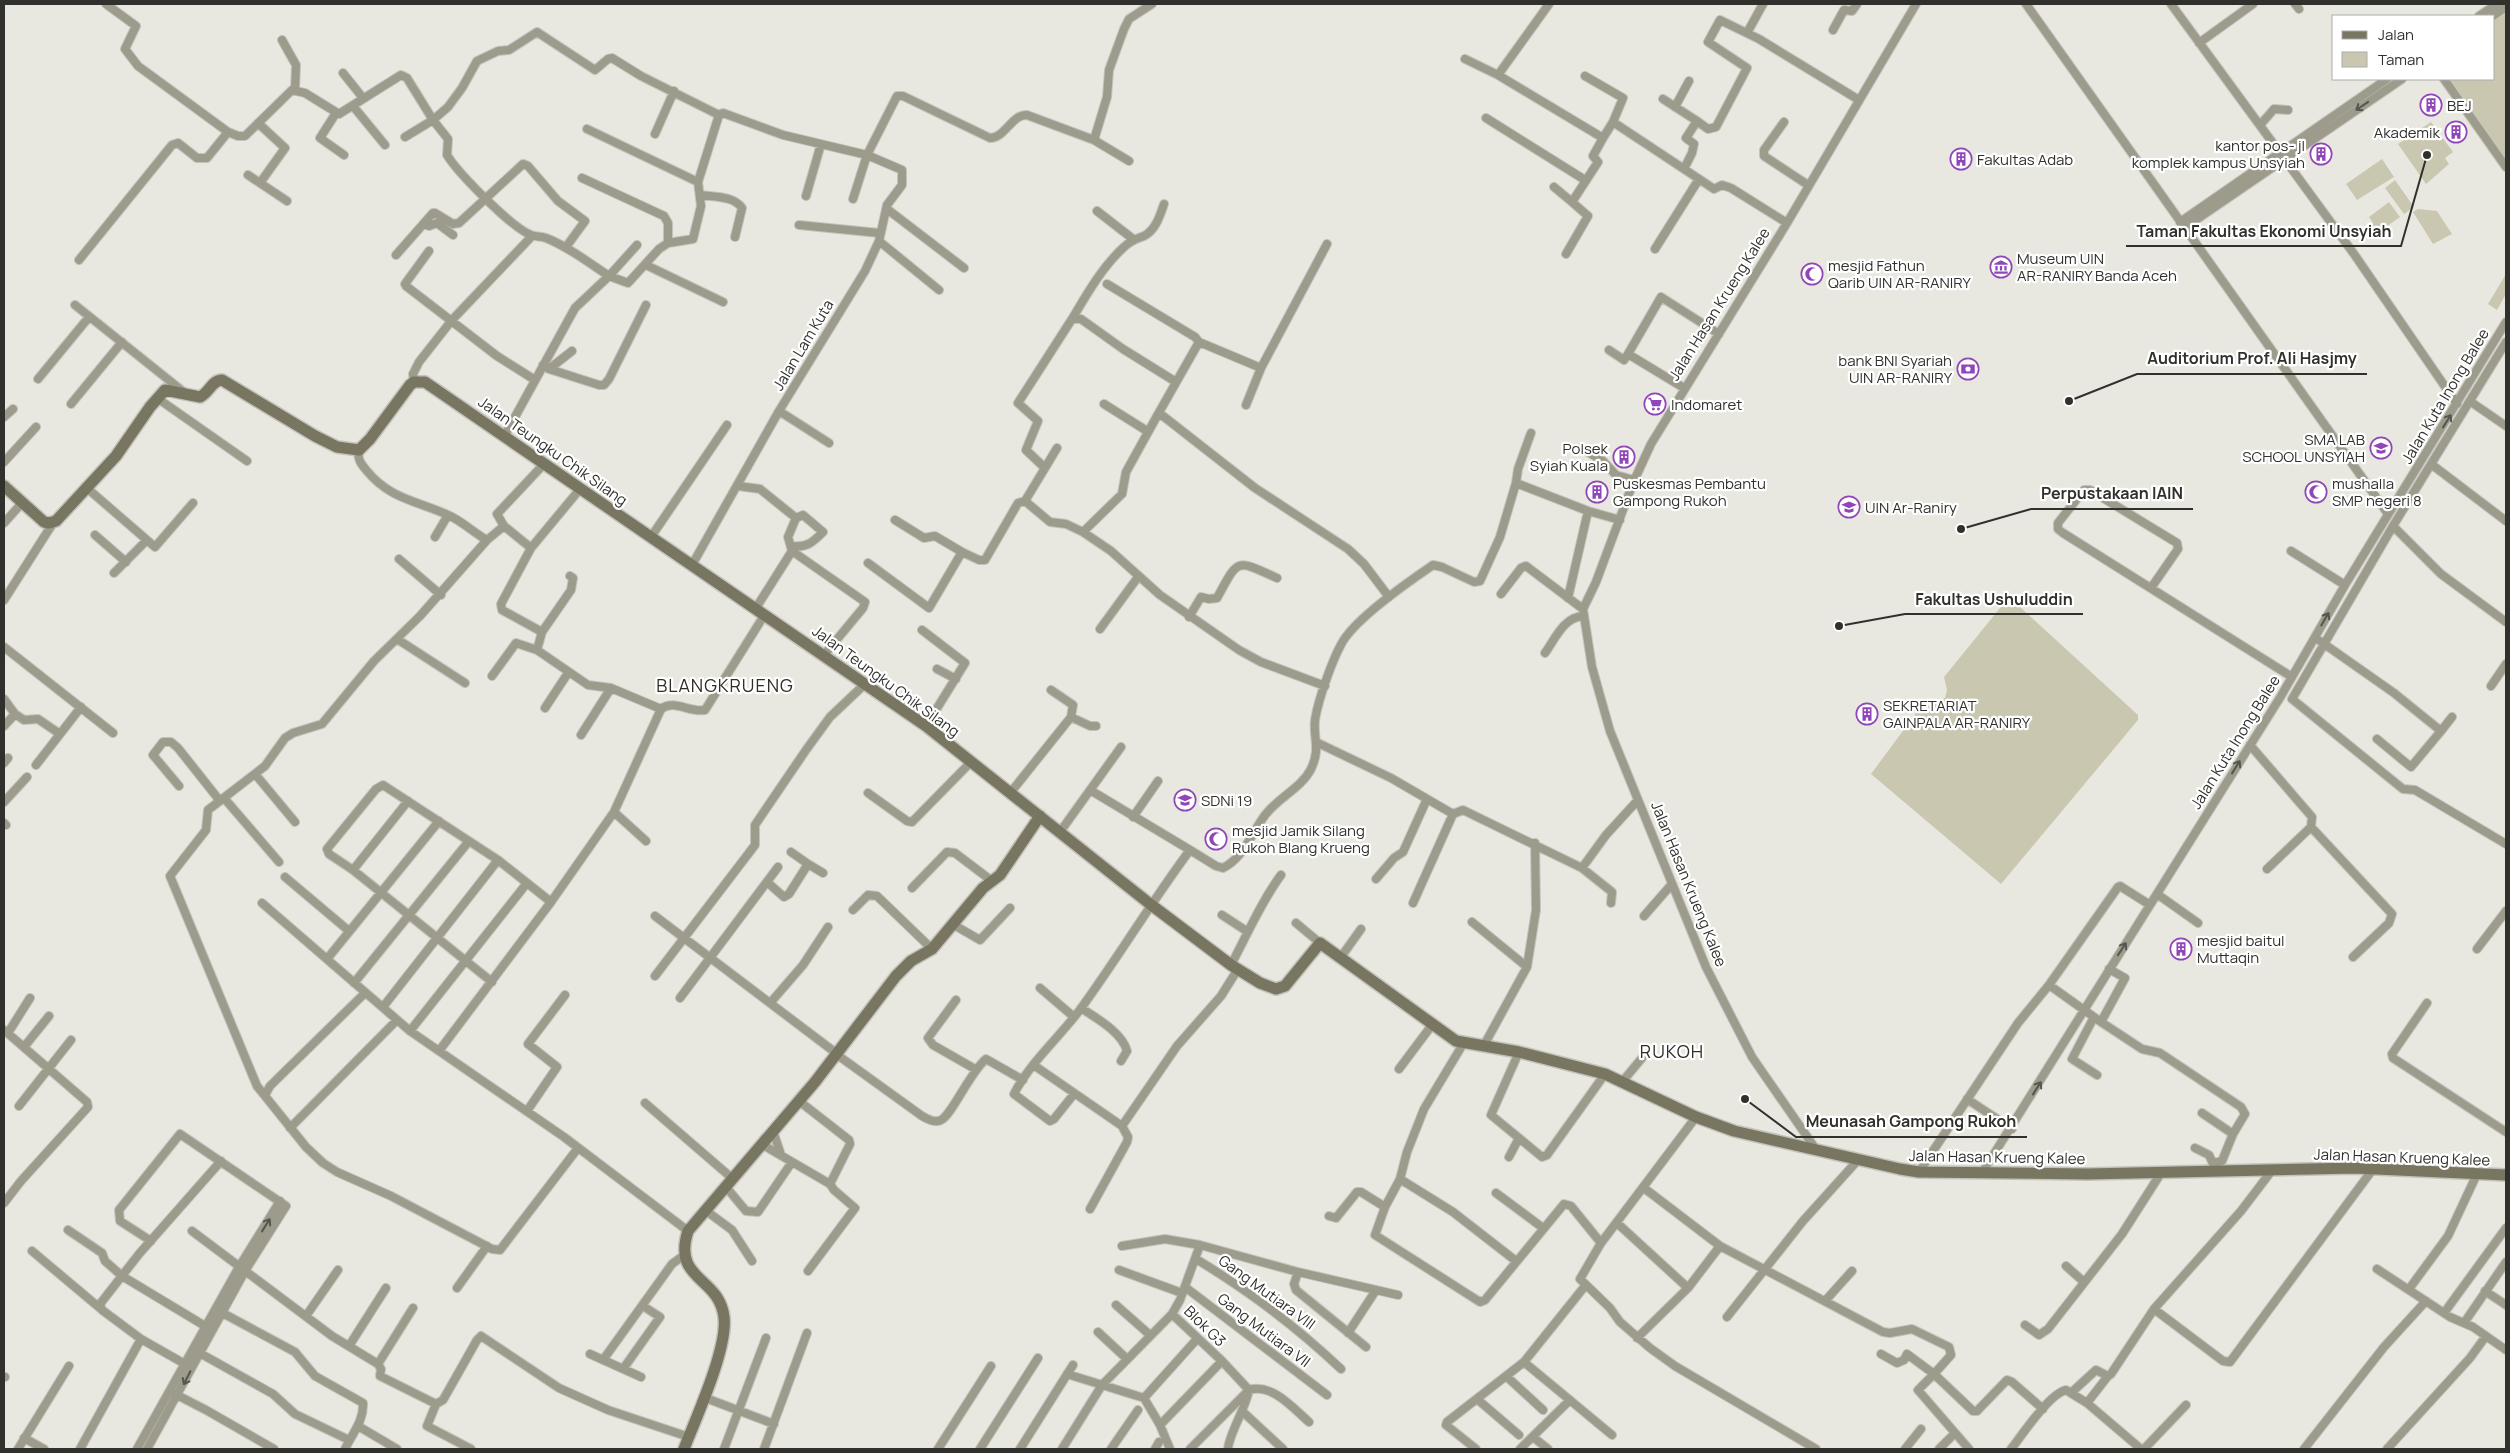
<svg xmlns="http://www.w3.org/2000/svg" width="2510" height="1453" font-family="Manrope,sans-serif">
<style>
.green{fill:#cac7b1}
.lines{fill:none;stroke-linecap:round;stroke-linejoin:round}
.street-casing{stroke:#c3c3bc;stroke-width:10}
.secondary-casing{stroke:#c3c3bc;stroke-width:14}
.street{stroke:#9c9b8c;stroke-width:8}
.secondary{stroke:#787661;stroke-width:11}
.oneway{stroke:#56554e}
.labels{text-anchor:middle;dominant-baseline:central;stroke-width:4.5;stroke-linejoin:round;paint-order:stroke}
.poi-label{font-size:15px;fill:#30302d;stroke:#fff;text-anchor:start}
.street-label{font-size:15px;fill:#30302d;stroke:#fff}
.quarter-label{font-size:18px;letter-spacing:1px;fill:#2e2d28;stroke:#fff}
.leader{fill:none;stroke:#30302d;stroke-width:2}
.callout-dot{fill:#30302d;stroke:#fff;stroke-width:2}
.callout-label{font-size:16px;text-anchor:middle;font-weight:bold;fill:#30302d;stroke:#fff;stroke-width:4.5;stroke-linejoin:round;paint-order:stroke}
</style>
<rect width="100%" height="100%" fill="#e8e8e0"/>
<path class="green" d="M2506,13V159L2450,79H2494V21Z
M2431,122L2453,152L2445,158L2449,164L2426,184L2398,144Z
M2382,159L2394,177L2357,200L2346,184Z
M2395,180L2414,207L2404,214L2385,188Z
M2389,202L2400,217L2373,236L2367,227L2373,223L2369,217Z
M2418,209L2437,211L2452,234L2433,244L2413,212Z
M2506,274V294L2497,310L2488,304Z
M2009,597L2138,715V720L2001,884L1871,774L1922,705L1932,706L1945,698L1947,690L1944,677Z"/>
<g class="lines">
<g class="street-casing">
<path id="street" d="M106,4L136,26L125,49L138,66L228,132L238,136H245L292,90L305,93L339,114L401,75L407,78L433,120L405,137
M2026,4L2388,514
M2171,4L2354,254L2457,404
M2295,4L2299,9
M2479,16L2497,4
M2493,16L2506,7
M1833,30L1844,10L1852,11L1857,4
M1747,33L1763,4
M282,40L296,65L295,90
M2199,43L2253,4
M1465,59L1498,75L1603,138L1613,122L1684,169
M343,73L363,98
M1498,75L1549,4
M1585,76L1623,98L1613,122
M2444,79L2506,167
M1663,99L1697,121
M353,106L385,145
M1675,107L1689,81
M336,113L320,138L344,155
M1486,118L1585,180
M1784,122L1764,150V156L1808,185
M258,123L285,148L260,183
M2261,124L2274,109L2288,110
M587,129L698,182
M655,134L674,91
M1094,140L1107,97L1109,70L1124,29L1129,19L1152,4
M248,175L287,201
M582,178L664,216L668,223V243
M1554,187L1572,202
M701,195C715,197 734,196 742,208L735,237
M806,196L821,144
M853,199L867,155L897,96H903L990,138C1005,138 1012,114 1027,115L1094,140L1129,161
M887,209L964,268
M1097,211L1133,239
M2180,222L2387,79
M424,223L429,226L437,223L453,235
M1787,223L1731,188L1722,185L1714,189L1684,169L1692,153L1694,144L1686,138L1697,121L1708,129L1716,127L1747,68L1708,42L1720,20L1759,39L1859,100
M799,225L879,233
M2184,228L2402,79
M879,241L939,290
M637,245L609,276C589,263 569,247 546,238C541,236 535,237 531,235C512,228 458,173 447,155L448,139L433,120L448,107L462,88L477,61L498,51L509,50L537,32L595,70L608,59L612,58L641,76L719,115
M1655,249L1699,179
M429,251L405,284L406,286L497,356L535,380
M1566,254L1588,216L1572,202L1598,162L1593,156L1603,138
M396,255L433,213H435L453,224L459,223L523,164L528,166L558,201L585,221L566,247
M79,260L172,145L178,143L197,158H207L228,132
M646,265L723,302
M1107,284L1195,337L1199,342L1157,416
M75,305L185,393
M1072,319C1087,294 1102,267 1124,247C1131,240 1136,239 1144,236C1156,230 1160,215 1164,204
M1199,342L1261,368L1327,244
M2506,342L2393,526L2292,699L2403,789L2415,790L2506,844
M1609,350L1624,360L1628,354L1684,388
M1628,354L1661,297L1719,334
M543,365L549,369L599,385H604L609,379L646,305
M549,369L572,351
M38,379L89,317
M414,382L413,374L419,362L452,320L532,236
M1176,382L1123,349L1081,319H1072L1018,403L1038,421L1026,450L1045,468L1025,501L1050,522L1066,524L1083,532L1111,551L1160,595L1239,650L1261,662L1325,686
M157,398L247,461
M2471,402L2506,426
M71,404L122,342
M1104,404L1147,431
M1246,405L1261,368
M779,411L829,443
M4,417L13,409
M505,435L575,308L609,276L628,283L659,249L668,243L693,239L701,206L698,182L719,115L723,113L783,135L867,155L902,170V185L887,205L879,241L865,271L779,411L692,565
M1581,448L1603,461L1616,475L1634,480
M359,450C357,459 361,464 367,471C390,499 417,501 448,515C462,521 474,533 487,540
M4,462L36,427
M2431,464L2506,521
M1045,468L1057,448
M1516,483L1518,469L1531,433
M738,486L760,489L796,518
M88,489L155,547L193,503
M580,489L531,548L501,604L502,610L542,632L537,650L588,685L611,688L661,709C674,699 690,713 705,710L765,614
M4,523L22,503
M504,526L497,514L544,464
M2393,526L2441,574L2506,622
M1083,532L1122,494L1126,472L1157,416H1163L1255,488L1348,549L1364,564L1389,597
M95,535L126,562
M435,537L448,515
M651,537L727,425
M531,548L504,526L487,540L420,616L374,661L322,724L293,733L285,738L265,766L208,810L206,830L170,876L257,1086L306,1147L323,1163L337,1172L391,1196L492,1249L500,1250L578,1148
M792,551L865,602L863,608L824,655
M2291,551L2345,585
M962,552L979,560H985L1018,503L1025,501
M399,559L441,595
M868,563L929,608L962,552L935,536L924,538L895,520
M114,573L147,540
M2151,588L2178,549L2177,543L2090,490H2084L2058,523V529L2063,533L2292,677
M1501,594L1521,568L1526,566L1583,609
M1568,598L1588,511
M4,600L53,523
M756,608L792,551L788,537L796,518L803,515L823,532C813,542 807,548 792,546
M1189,617L1201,597L1209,599L1217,598C1239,558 1235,559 1277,578
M1100,629L1138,577
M922,630L965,663L926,726
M542,632L571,590L573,578L570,576
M397,639L465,683
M2320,641L2394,693L2441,731L2452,717
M4,647L113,733
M1545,653C1555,639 1564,617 1583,616
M937,669L956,679
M492,676L516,643L537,650
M2491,686L2506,664
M1051,690L1073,705L1071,717
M4,699L15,714L24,720L38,719L60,734
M545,708L568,673
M4,726L15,714
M581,735L611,688
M2377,739L2411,767L2441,731
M1318,743L1391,778L1453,814L1463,810L1582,868L1612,892L1611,903
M2250,745L2312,817L2311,827L2267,869
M4,763L8,758
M36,765L81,707
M255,774L295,822
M179,786L153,755L163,742H171L178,748L220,801
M1011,792L1071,717L1090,726H1096
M868,793L907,821L912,822L971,762
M224,798L279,862
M4,802L27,777
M614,812L646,841
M1133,817L1158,781
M4,823L6,825
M2311,827L2392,914L2389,923L2353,957
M1060,832L1121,747
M1190,850L1216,866L1223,868C1243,858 1251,835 1263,818C1275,799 1301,789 1311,769C1321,748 1313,739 1315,720C1318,700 1334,654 1345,638C1362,614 1408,582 1433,565L1442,567L1474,582L1480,581L1500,537L1516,483L1588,511L1620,520
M808,864L823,873
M1582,868L1606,835L1638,800
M353,870L408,801
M285,877L349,931
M1376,879L1394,858L1403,852L1427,799
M767,882L784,897L789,894L808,864L791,852
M912,888L947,852L955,853L992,881
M2157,894L2198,923
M262,903L410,1031L564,1137L688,1231
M1413,903L1453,814
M853,910L868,895L877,896L932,949
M1222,915L1248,932
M655,916L836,1053
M1644,916L1672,884
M1472,922L1527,967
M1296,923L1320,943
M954,925L980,940L1010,908
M2477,949L2506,911
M1341,957L1361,929
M327,959L439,821
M1231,965C1247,935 1261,902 1281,875
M2109,969L2125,978L2101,1022L2142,1049L2160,1053L2241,1107L2245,1114L2233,1134L2222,1161L2214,1163
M655,976L755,845V825L806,750L830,717L866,683
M492,982L353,870L329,854L327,849L376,789L383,785L498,860L551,902
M354,983L469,841
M2049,985L2118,887L2120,886L2150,905
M1040,988L1074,1017
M680,998L778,867
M956,1000L928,1038L933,1045L975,1069
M771,1002L803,965L828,927
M2427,1003L2392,1054L2393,1058L2506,1132
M383,1007L498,860
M1081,1008C1096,1018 1122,1032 1127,1051L1121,1061
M2094,1017L2072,1059L2097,1075
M4,1030L87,1102L88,1107L21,1181L4,1203
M410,1031L527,883
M8,1033L30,998
M1463,1044L1424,1109L1407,1152L1400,1179L1453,1212L1516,1261
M24,1047L49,1016
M1483,1047L1527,967L1536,910L1535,843
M439,1051L551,902L614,812L661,709
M1519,1052L1491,1115L1542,1157L1547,1155L1605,1074
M836,1054L922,1116C927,1119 936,1123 941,1120C952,1115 970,1072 986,1059L1023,1080
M1035,1066L1122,1126L1128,1137L1127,1142L1090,1209
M1399,1069L1432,1025
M1622,1082L1642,1058
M1074,1094L1054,1119L1050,1121L1014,1094C1030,1062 1061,1036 1082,1007C1119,956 1152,901 1190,850L1090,790
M265,1095L270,1086L365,993
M1967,1099L2012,1129
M799,1101L849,1140L850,1144L830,1184L834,1190L855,1208L808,1271
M645,1103L733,1179
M19,1106L71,1040
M527,1111L557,1067L528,1044L565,995
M2202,1113L2233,1134
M1696,1117L1601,1243L1580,1279L1610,1308L1620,1322L1650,1348L1675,1366L1816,1449
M1122,1126L1177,1046L1221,996L1238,969
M290,1128L397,1020
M773,1131L781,1155
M763,1145L830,1184
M1815,1148L1752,1057L1706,967L1610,731L1592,667L1583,609L1596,582L1633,483L1651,444L1787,223L1916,4
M2195,1148L2209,1155L2214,1166
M1509,1157L1519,1138
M1919,1172L2018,1023L2049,985L2101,1022
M1982,1173L2281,696L2345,585L2506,322
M726,1187L746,1211L758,1212L792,1162
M1644,1188L1720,1246L1883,1332L1890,1333L1912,1329L1949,1347L1951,1355L1934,1374L1973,1411H1977L2007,1380L2012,1382L2043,1409
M1496,1193L1543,1228
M1385,1207L1400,1179
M705,1210L732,1230L752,1261
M1329,1216L1336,1218L1357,1192H1361L1385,1207L1375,1235L1480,1302L1485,1300L1564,1204L1571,1206L1601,1243
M1617,1223L1688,1288L1637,1338
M68,1230L102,1253L105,1261L122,1276L210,1329
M192,1231L332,1336L378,1364L381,1369L380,1376L436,1404L443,1400L477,1340L481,1336L559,1388L608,1410L689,1437
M1200,1245L1180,1300L1172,1314L1222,1361L1249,1390
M1122,1246L1165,1239L1200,1245L1298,1272L1398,1295
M32,1251L101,1309
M1196,1259C1249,1291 1297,1327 1341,1369
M2066,1266L2084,1282
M2377,1269L2450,1317L2473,1327L2506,1350
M1119,1270L1182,1293
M1298,1272L1294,1284L1296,1290L1366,1347
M1185,1287L1327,1395
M457,1288L487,1246
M1688,1288L1720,1246
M2409,1289L2448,1236L2477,1174
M2485,1291L2506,1305
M1825,1301L1852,1271
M1116,1305L1150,1335
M2154,1309L2223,1361L2230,1362L2373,1169
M217,1310L295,1352L315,1376L363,1403C364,1421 352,1434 345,1449
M2444,1313L2506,1228
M306,1316L338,1270
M1727,1317L1803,1221L1858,1160
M2464,1323L2506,1262
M2025,1325L2039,1335L2048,1329L2122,1234L2161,1173
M1098,1332L1127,1359
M1348,1333L1376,1290
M349,1346L386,1288
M196,1351L273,1394L295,1414L349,1440
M590,1354L641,1377
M1881,1354L1897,1363L1904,1360L1907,1354L1934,1374L1918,1390L1969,1449
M603,1360L672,1264L683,1256
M1524,1362L1612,1435
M185,1364L141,1339L102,1310L100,1304L139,1254L221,1161
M378,1364L413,1308
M623,1369L660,1317L643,1306
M1067,1374L1144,1398L1160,1425L1170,1449
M1506,1376L1543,1410
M4,1377H5
M2072,1392L2096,1370L2108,1376L2111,1374L2154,1309L2241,1211L2273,1169
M173,1393L206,1410L274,1449
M703,1397L774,1424
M1144,1398L1197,1339
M1477,1399L1519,1435
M2087,1403L2108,1376
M436,1404L427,1426L471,1449
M1243,1412L1283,1449
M1160,1425L1222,1361
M358,1426L397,1449
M1533,1437L1548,1449
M24,1438L44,1449
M18,1449L69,1366
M80,1449L141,1339
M137,1449L239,1267L280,1201
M147,1449L245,1271L286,1206L180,1134L119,1210L120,1221L151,1241
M724,1449L766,1338
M764,1449L807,1333
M938,1449L991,1366
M980,1449L1038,1358
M1020,1449L1073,1365
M1062,1449L1102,1385L1172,1314
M1111,1449L1138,1410
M1155,1449L1159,1442
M1190,1449L1249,1390C1272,1383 1293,1408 1309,1422
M1228,1449C1229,1434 1245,1410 1249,1390
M1476,1449L1446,1425L1447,1422L1524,1362L1585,1286
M1520,1449L1570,1400
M1905,1449L1921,1429
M1939,1449L1951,1437
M2011,1449C2023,1434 2049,1394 2066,1390L2087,1403L2141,1449
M2144,1449L2186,1405
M2304,1449L2384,1347L2426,1301
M2387,1449L2470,1358L2486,1336"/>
</g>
<g class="secondary-casing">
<path id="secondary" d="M4,486L44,522L49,523L56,521L116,456L150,407L165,390L200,397C209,393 212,380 222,380L315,436L337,447L359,450L370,439L410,385L414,382H425L926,726L1150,904L1231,965L1260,983L1276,989L1285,986L1320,943L1456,1041L1519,1052L1605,1074L1696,1117L1734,1131L1900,1169L1919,1172L2088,1174L2355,1168L2506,1175
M684,1449C696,1418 728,1348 724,1317C719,1276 672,1281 688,1231L815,1082L896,976L911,961L932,949L983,888L1000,875L1040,816"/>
</g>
<use href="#street" class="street"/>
<use href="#secondary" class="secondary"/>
</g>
<defs><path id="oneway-shaft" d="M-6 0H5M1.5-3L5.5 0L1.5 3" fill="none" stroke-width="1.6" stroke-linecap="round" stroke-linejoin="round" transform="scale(1.25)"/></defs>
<g class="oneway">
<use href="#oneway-shaft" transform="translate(2362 106) rotate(146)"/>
<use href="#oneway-shaft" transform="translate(2447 421) rotate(-58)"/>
<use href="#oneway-shaft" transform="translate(2325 619) rotate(-60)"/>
<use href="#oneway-shaft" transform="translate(2236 767) rotate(-58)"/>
<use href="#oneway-shaft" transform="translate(2122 949) rotate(-57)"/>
<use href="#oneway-shaft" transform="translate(2037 1088) rotate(-58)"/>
<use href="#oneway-shaft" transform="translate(266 1225) rotate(-58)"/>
<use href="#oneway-shaft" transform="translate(187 1378) rotate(117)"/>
</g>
<defs>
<g id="building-ring" transform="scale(1.125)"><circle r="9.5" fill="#fff" stroke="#9046b8" stroke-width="1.5"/><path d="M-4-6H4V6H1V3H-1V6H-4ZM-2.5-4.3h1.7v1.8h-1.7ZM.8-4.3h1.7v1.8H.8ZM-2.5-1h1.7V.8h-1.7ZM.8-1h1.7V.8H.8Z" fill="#9046b8"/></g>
<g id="museum-ring" transform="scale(1.125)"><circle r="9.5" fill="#fff" stroke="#9046b8" stroke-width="1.5"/><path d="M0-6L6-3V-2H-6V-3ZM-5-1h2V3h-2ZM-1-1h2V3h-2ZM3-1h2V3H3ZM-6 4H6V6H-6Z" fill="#9046b8"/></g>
<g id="mosque-ring" transform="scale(1.125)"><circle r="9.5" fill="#fff" stroke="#9046b8" stroke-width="1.5"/><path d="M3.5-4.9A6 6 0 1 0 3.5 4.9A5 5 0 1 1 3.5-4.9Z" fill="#9046b8"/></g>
<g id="bank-ring" transform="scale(1.125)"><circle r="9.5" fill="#fff" stroke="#9046b8" stroke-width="1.5"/><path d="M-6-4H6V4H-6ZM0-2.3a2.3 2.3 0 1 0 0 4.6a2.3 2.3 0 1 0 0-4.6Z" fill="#9046b8"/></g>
<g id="supermarket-ring" transform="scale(1.125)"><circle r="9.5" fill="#fff" stroke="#9046b8" stroke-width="1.5"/><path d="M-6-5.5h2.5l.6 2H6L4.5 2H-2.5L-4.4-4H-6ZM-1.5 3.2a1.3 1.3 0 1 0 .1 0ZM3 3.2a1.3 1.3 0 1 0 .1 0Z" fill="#9046b8"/></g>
<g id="school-ring" transform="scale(1.125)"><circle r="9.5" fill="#fff" stroke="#9046b8" stroke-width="1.5"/><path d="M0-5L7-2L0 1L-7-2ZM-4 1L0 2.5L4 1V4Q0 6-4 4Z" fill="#9046b8"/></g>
<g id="university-ring" transform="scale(1.125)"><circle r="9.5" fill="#fff" stroke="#9046b8" stroke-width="1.5"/><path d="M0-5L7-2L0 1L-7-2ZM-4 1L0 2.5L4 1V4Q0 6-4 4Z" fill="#9046b8"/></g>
</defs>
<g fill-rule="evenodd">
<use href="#building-ring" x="2431" y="105"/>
<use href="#building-ring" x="2456" y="132"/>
<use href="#building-ring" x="2321" y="154"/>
<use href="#building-ring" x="1961" y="159"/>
<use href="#museum-ring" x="2001" y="267"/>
<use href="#mosque-ring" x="1812" y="274"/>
<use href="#bank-ring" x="1968" y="369"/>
<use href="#supermarket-ring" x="1655" y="404"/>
<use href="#school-ring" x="2381" y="448"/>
<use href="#building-ring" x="1624" y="457"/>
<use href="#building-ring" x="1597" y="492"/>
<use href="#mosque-ring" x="2316" y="492"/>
<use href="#university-ring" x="1849" y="507"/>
<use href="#building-ring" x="1867" y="714"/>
<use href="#school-ring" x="1185" y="800"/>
<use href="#mosque-ring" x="1216" y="839"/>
<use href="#building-ring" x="2181" y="949"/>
</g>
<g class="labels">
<g class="poi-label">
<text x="2447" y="105">BEJ</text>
<text x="2440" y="132" text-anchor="end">Akademik</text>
<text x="2305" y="145" text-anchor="end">kantor pos- jl<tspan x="2305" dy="17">komplek kampus Unsyiah</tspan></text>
<text x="1977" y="159">Fakultas Adab</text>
<text x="2017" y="258">Museum UIN<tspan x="2017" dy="17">AR-RANIRY Banda Aceh</tspan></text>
<text x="1828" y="265">mesjid Fathun<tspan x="1828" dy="17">Qarib UIN AR-RANIRY</tspan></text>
<text x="1952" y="360" text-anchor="end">bank BNI Syariah<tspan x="1952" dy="17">UIN AR-RANIRY</tspan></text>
<text x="1671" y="404">Indomaret</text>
<text x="2365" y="439" text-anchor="end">SMA LAB<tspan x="2365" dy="17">SCHOOL UNSYIAH</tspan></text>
<text x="1608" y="448" text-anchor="end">Polsek<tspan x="1608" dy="17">Syiah Kuala</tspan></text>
<text x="1613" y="483">Puskesmas Pembantu<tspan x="1613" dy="17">Gampong Rukoh</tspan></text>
<text x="2332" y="483">mushalla<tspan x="2332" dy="17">SMP negeri 8</tspan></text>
<text x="1865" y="507">UIN Ar-Raniry</text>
<text x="1883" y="705">SEKRETARIAT<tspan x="1883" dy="17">GAINPALA AR-RANIRY</tspan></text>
<text x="1201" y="800">SDNi 19</text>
<text x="1232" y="830">mesjid Jamik Silang<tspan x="1232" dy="17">Rukoh Blang Krueng</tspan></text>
<text x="2197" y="940">mesjid baitul<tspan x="2197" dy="17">Muttaqin</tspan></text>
</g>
<g class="street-label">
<text transform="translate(1719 304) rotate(-58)">Jalan Hasan Krueng Kalee</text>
<text transform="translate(803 345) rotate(-59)">Jalan Lam Kuta</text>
<text transform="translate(2445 396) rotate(-59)">Jalan Kuta Inong Balee</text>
<text transform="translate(553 451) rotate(35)">Jalan Teungku Chik Silang</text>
<text transform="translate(886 681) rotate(36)">Jalan Teungku Chik Silang</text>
<text transform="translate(2235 742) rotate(-58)">Jalan Kuta Inong Balee</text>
<text transform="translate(1689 884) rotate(68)">Jalan Hasan Krueng Kalee</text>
<text transform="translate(1997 1157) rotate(1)">Jalan Hasan Krueng Kalee</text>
<text transform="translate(2402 1157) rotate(2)">Jalan Hasan Krueng Kalee</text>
<text transform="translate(1267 1292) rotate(36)">Gang Mutiara VIII</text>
<text transform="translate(1205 1326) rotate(44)">Blok G3</text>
<text transform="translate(1264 1330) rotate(37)">Gang Mutiara VII</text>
</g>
<g class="quarter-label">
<text x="725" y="685">BLANGKRUENG</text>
<text x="1672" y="1051">RUKOH</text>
</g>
</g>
<path class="leader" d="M2427 155L2401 246H2126M2069 401L2137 374H2367M1961 529L2031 509H2193M1839 626L1905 614H2083M1745 1099L1796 1137H2027"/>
<g class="callout-dot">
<circle cx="2427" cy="155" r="5"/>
<circle cx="2069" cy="401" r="5"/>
<circle cx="1961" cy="529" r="5"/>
<circle cx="1839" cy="626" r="5"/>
<circle cx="1745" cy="1099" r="5"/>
</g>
<g class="callout-label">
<text x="2264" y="237">Taman Fakultas Ekonomi Unsyiah</text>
<text x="2252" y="364">Auditorium Prof. Ali Hasjmy</text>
<text x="2112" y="499">Perpustakaan IAIN</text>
<text x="1994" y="605">Fakultas Ushuluddin</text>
<text x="1911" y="1127">Meunasah Gampong Rukoh</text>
</g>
<rect width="2510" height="1453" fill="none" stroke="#30302d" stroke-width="10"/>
<rect x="2332" y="15" width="162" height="65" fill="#ffffff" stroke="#acacab"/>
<rect x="2342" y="31" width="25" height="8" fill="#787661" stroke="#acacab"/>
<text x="2378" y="40" font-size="15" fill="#30302d">Jalan</text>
<rect x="2342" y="52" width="25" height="15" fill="#cac7b1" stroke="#acacab"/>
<text x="2378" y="65" font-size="15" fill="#30302d">Taman</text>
</svg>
